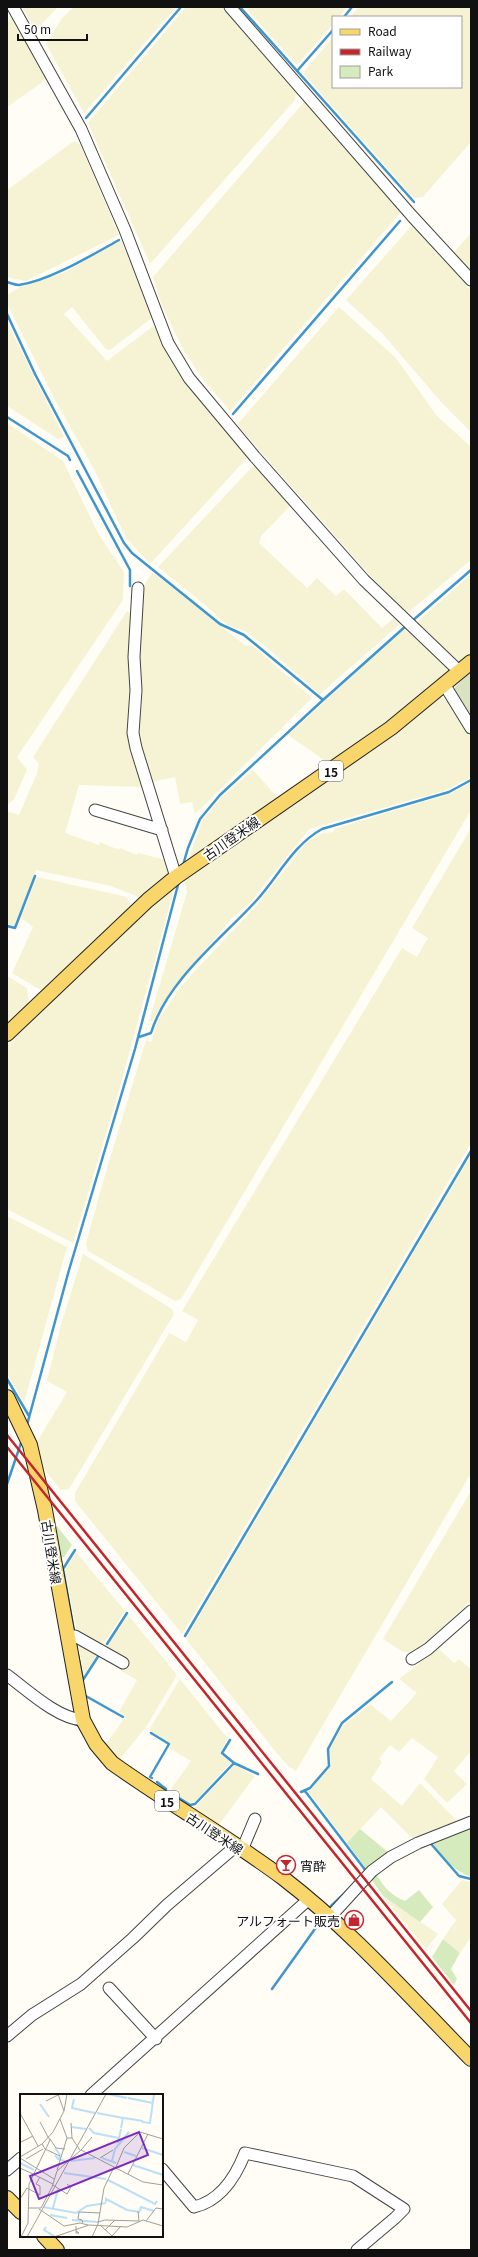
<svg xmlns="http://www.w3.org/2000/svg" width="478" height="2257" font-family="Georgia,'Noto Sans JP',serif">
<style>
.farmland{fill:#f6f3d4}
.green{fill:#d5ebbd}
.cemetery{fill:#d9e3c4}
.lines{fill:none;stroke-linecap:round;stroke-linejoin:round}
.stream{stroke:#3f96cf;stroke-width:2.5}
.minor-casing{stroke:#444;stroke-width:13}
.major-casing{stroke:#222;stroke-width:16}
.minor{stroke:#fff;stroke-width:11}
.major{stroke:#f9d66b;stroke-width:14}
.rail{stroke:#c4262e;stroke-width:2.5}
.labels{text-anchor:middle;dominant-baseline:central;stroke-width:4;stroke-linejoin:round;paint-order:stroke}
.shield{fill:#fff;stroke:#585858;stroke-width:1}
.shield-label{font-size:12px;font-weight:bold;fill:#111}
.street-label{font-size:13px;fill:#111;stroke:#fff}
.poi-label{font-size:13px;fill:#111;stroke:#fff;text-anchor:start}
.inset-river{fill:none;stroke:#b9e0f7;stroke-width:2}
.inset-road{fill:none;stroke:#a09f9a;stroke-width:1}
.view{fill:#7b2cbf;fill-opacity:0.15;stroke:#7b2cbf;stroke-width:2}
.inset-edge{fill:none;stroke:#111;stroke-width:2}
</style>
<rect width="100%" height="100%" fill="#fffdf5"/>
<path class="farmland" d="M22,7H58L35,31Z
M74,7H176L84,113L46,44L62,18Z
M186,7H221L296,92L295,100L150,264L88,123Z
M245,7H347L339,17H333V24L297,65Z
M359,7H471V142L423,197L414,198L303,73L333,37V87H461V17H350Z
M12,17L47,79L7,107V22Z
M305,101L401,212L230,411L205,382L184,351L162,306L153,277Z
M74,141L80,144L119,235L26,281L7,277V190Z
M412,225L471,290V432L442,403L382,333L346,300Z
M471,233V272L453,253Z
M121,240L152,318L110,350L106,349L72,307L64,314L107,361L152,327L157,328L190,387L244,452L247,458L150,564L126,538L94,469L55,400L7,304V295L20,287L66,272Z
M339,307L396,358L436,415L471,447V560L405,615L237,425Z
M7,322L64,437L58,439L7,406Z
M7,423L63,461L99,535L124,572L123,600L17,757L27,770L14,799L8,804Z
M253,466L260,468L291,505L261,536L259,543L307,588L317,578L336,596L344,589L382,628L394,618L400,624L320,694L265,646L245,631L226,624L204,604L158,567Z
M152,573L155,574L246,646L252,645L312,698L195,814L192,802L180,804L175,777L151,782L140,743L138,661L143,587Z
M471,574V654L457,665L415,624Z
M127,611L130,613L131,687L129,733L142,787L79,785L65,833L99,845L100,842L119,850L120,848L137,855L138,853L166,860L171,874L141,898L111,886L36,870L15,926L7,924V811L19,815L37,773L39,764L33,757Z
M407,627L452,670L409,706L331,765L288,735L397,635Z
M439,696L448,701L471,738V777L446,790L309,829L248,905L232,918L172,989L152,1021H149L187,892L184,879L373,750Z
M253,770L278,798L188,860L202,821L220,799Z
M471,782V810L181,1299L175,1301L88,1251L86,1244L102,1185L146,1040L151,1042L159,1019L181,986L257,905L307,842L323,833L333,832L334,829L452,793Z
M471,828V1143L182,1634L75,1501V1493L169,1333L186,1342L198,1320L182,1311L402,948L417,957L428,938L412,928Z
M37,877L127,897L131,906L42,991L12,973L33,927L21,918Z
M175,886L118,1094L73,1243L7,1209V1046L85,969Z
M7,976L27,988L29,1003L7,1024Z
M471,1155V1473L296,1771L289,1767L275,1751L186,1639Z
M7,1216L67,1247L24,1403L7,1373Z
M83,1254L172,1309L174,1314L69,1489L61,1490L44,1469L37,1442L67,1392L47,1381L60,1328Z
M471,1491V1601L423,1645L411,1653L403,1652L383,1639Z
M76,1552L125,1611L101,1647L77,1633L65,1570Z
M128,1615L177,1675L146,1727L119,1760L105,1745L126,1716L119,1712L137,1680L121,1671L127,1662L105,1649Z
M78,1641L98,1653L84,1676Z
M438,1648L454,1663L459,1659L471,1669V1751L454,1771L467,1784L447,1803L424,1779L438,1757L412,1738L399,1752L390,1745L379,1759L382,1762L371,1779L402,1806L420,1783L458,1822L457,1825L413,1839L381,1807L347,1843L309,1792L331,1764L329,1749L342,1727L370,1704L391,1721L417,1693L399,1679Z
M180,1679L228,1739L220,1753L231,1762L195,1802L189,1803L171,1789L191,1761L169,1748L171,1744L149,1730Z
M235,1765L255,1776L218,1826L193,1809Z
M462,1880L471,1882V1937L460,1953L443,1939L456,1920L442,1904Z
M383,1896L438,1934L426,1949Z"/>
<path class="green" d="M52,1520L72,1545L64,1557L58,1558Z
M469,1827L471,1829V1877C453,1871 441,1855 431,1841Z
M360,1829L389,1853L367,1870L347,1843Z
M377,1875C384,1888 391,1895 405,1901L419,1890L433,1907L420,1922L383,1896L371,1879Z
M443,1939L460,1953L451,1969L457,1979L454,1985L432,1957Z"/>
<path class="cemetery" d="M471,671V718L454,692L455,687Z"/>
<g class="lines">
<path class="stream" d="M240,7L414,202
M344,17L352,7
M297,71L333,30
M86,118L181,7
M7,282C11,283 15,285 19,285C49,281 92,255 119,240
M7,314L35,374L124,543L132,553L220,624L244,635L323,700
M233,414L400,221
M7,417L68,456L70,460
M77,471L130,570V586
M411,622L471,570
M183,865L188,848L200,819L220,795L323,700L407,625
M7,926L15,928L35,876
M139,1037L151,1033C167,981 220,940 256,901C278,877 293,845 322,829L449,792L471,780
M7,1379L29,1416
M27,1425L69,1270L135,1049L179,881
M7,1484L22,1440
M74,1631L63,1569L75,1550
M185,1636L471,1151
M107,1644L127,1613
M78,1655L83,1680L99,1655
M84,1695L123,1717
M151,1733L169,1744L150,1777L152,1778
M230,1740L222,1753L234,1763L258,1774
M157,1782L166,1789
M305,1791L366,1871
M170,1792L190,1805L195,1804L234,1763
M301,1792L310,1788L329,1766L328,1749L342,1723L392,1682
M432,1845L459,1876L471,1879
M331,1906L347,1891
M272,1989L317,1926"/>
<g class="minor-casing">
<path id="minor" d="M13,7L81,129L125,230L168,343L189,378L255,457L364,580L460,672
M230,7L412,216L471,280
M138,588L134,657L136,690L133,733L136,748L176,877
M444,684L471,728
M95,810L162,830
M67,1637L75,1636L123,1663
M412,1659L428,1649L471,1611
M7,1675C27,1690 58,1719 83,1720
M242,1850L255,1819
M330,1917L372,1871L391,1857L418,1843L471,1822
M109,1988L156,2039
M7,2036L32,2015L81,1984L133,1938L167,1905L236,1846
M91,2095L309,1899
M162,2169L194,2207C220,2201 236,2176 245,2153L353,2176L404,2209L395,2218L357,2250
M7,2170L21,2158"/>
</g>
<g class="major-casing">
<path id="major" d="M7,1034L148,900L176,877L391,728L471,662
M7,1397L30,1445L45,1510L83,1720L96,1744L112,1763C168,1803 228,1837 283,1878C352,1931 410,1997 471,2059
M7,2198L21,2212
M44,2236L57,2250"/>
</g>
<use href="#minor" class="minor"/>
<use href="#major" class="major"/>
<path class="rail" d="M7,1435L471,2011
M7,1447L471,2023"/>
</g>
<defs>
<g id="bar-ring" transform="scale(1)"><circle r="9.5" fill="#fff" stroke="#c4262e" stroke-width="1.5"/><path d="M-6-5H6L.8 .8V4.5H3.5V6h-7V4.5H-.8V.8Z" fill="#c4262e"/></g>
<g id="shop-ring" transform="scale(1)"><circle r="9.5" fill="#fff" stroke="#c4262e" stroke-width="1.5"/><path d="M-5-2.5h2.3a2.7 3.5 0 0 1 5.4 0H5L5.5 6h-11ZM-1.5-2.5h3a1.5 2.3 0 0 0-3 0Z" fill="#c4262e"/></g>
</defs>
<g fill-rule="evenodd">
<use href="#bar-ring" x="286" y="1865"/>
<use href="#shop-ring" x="354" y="1920"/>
</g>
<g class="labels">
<g class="shield">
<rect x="319" y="761" width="24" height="20" rx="3"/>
<rect x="155" y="1791" width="24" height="20" rx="3"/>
</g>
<g class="shield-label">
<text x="331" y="771">15</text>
<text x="167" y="1801">15</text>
</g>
<g class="street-label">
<text transform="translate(231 838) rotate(-35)">古川登米線</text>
<text transform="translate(52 1552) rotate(81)">古川登米線</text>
<text transform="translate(215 1833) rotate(33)">古川登米線</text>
</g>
<g class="poi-label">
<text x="300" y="1865">宵酔</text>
<text x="340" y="1920" text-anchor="end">アルフォート販売</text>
</g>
</g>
<g transform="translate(20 2094)">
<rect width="143" height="143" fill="#fffdf5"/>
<path class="inset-river" d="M88,0L107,4M108,4L133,9M54,5L52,14L75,19M20,10L29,23M77,19L103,24L101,34M104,24L123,27M122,28L130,29L134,0M52,33L66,35M69,34L74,39L99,44M98,49L101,35M35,54L40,61L39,65M122,54L143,61M104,58L116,62M35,61L38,65L45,67M82,64L96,69M51,67L75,64M92,67L95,55L109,38M0,69L14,76M113,71L143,81M44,79L86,85M88,86L135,110L137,107M86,108V105L107,116L120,118M23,113L56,119L67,112L86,109M33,114L38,95M120,117L121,113L134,117M30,121L47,124M52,126L78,128M26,133L24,136L34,142"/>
<path class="inset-road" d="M38,0L44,17M26,7L38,1M0,19L18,52M20,28L28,43M51,29L52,44M47,44H52L60,56M30,45L36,54L45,55M1,48L13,42M22,50L25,55L40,62M61,56L72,43M0,63L22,50L33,38L44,17L47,0M0,64L34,85M80,64L93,56M6,65L23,55M96,73L104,54L120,38L143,45M0,74L13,80M37,76L47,44L40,25M13,80L33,90M108,80L128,40M33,91L47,100L51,93L47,90M0,105L7,94L20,101V92L16,90L20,83M8,114H21L32,93L37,77L61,56L123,88L143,91M19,115L44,132L60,129L68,131M126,127L136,114L143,115M78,128L85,126L119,127L118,117M63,129L62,126L58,125L59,118L80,119M78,130L84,94L94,73M80,131L92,142M56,132V139H59L56,137M85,136L94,127M92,142L101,132M1,143L8,129L9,90L30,46L28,43M7,143L86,0M34,143L69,131L107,133L123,126L143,132M72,143L78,130"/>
<path class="view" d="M119,38L128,61L19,105L10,82Z"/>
<rect width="143" height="143" class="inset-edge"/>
</g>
<rect width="478" height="2257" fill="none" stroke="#111111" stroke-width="16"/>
<rect x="332" y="16" width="130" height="72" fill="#ffffff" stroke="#a0a0a0"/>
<rect x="340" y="29" width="20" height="6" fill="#f9d66b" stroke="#a0a0a0"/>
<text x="368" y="36" font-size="12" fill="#111111">Road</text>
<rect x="340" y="49" width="20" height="6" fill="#c4262e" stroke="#a0a0a0"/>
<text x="368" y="56" font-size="12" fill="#111111">Railway</text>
<rect x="340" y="66" width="20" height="12" fill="#d5ebbd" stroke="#a0a0a0"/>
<text x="368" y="76" font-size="12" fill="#111111">Park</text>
<path d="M18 34v6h69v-6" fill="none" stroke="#111111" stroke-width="2"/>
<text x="24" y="34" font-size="12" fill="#111111" stroke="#ffffff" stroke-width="3" paint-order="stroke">50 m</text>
</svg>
